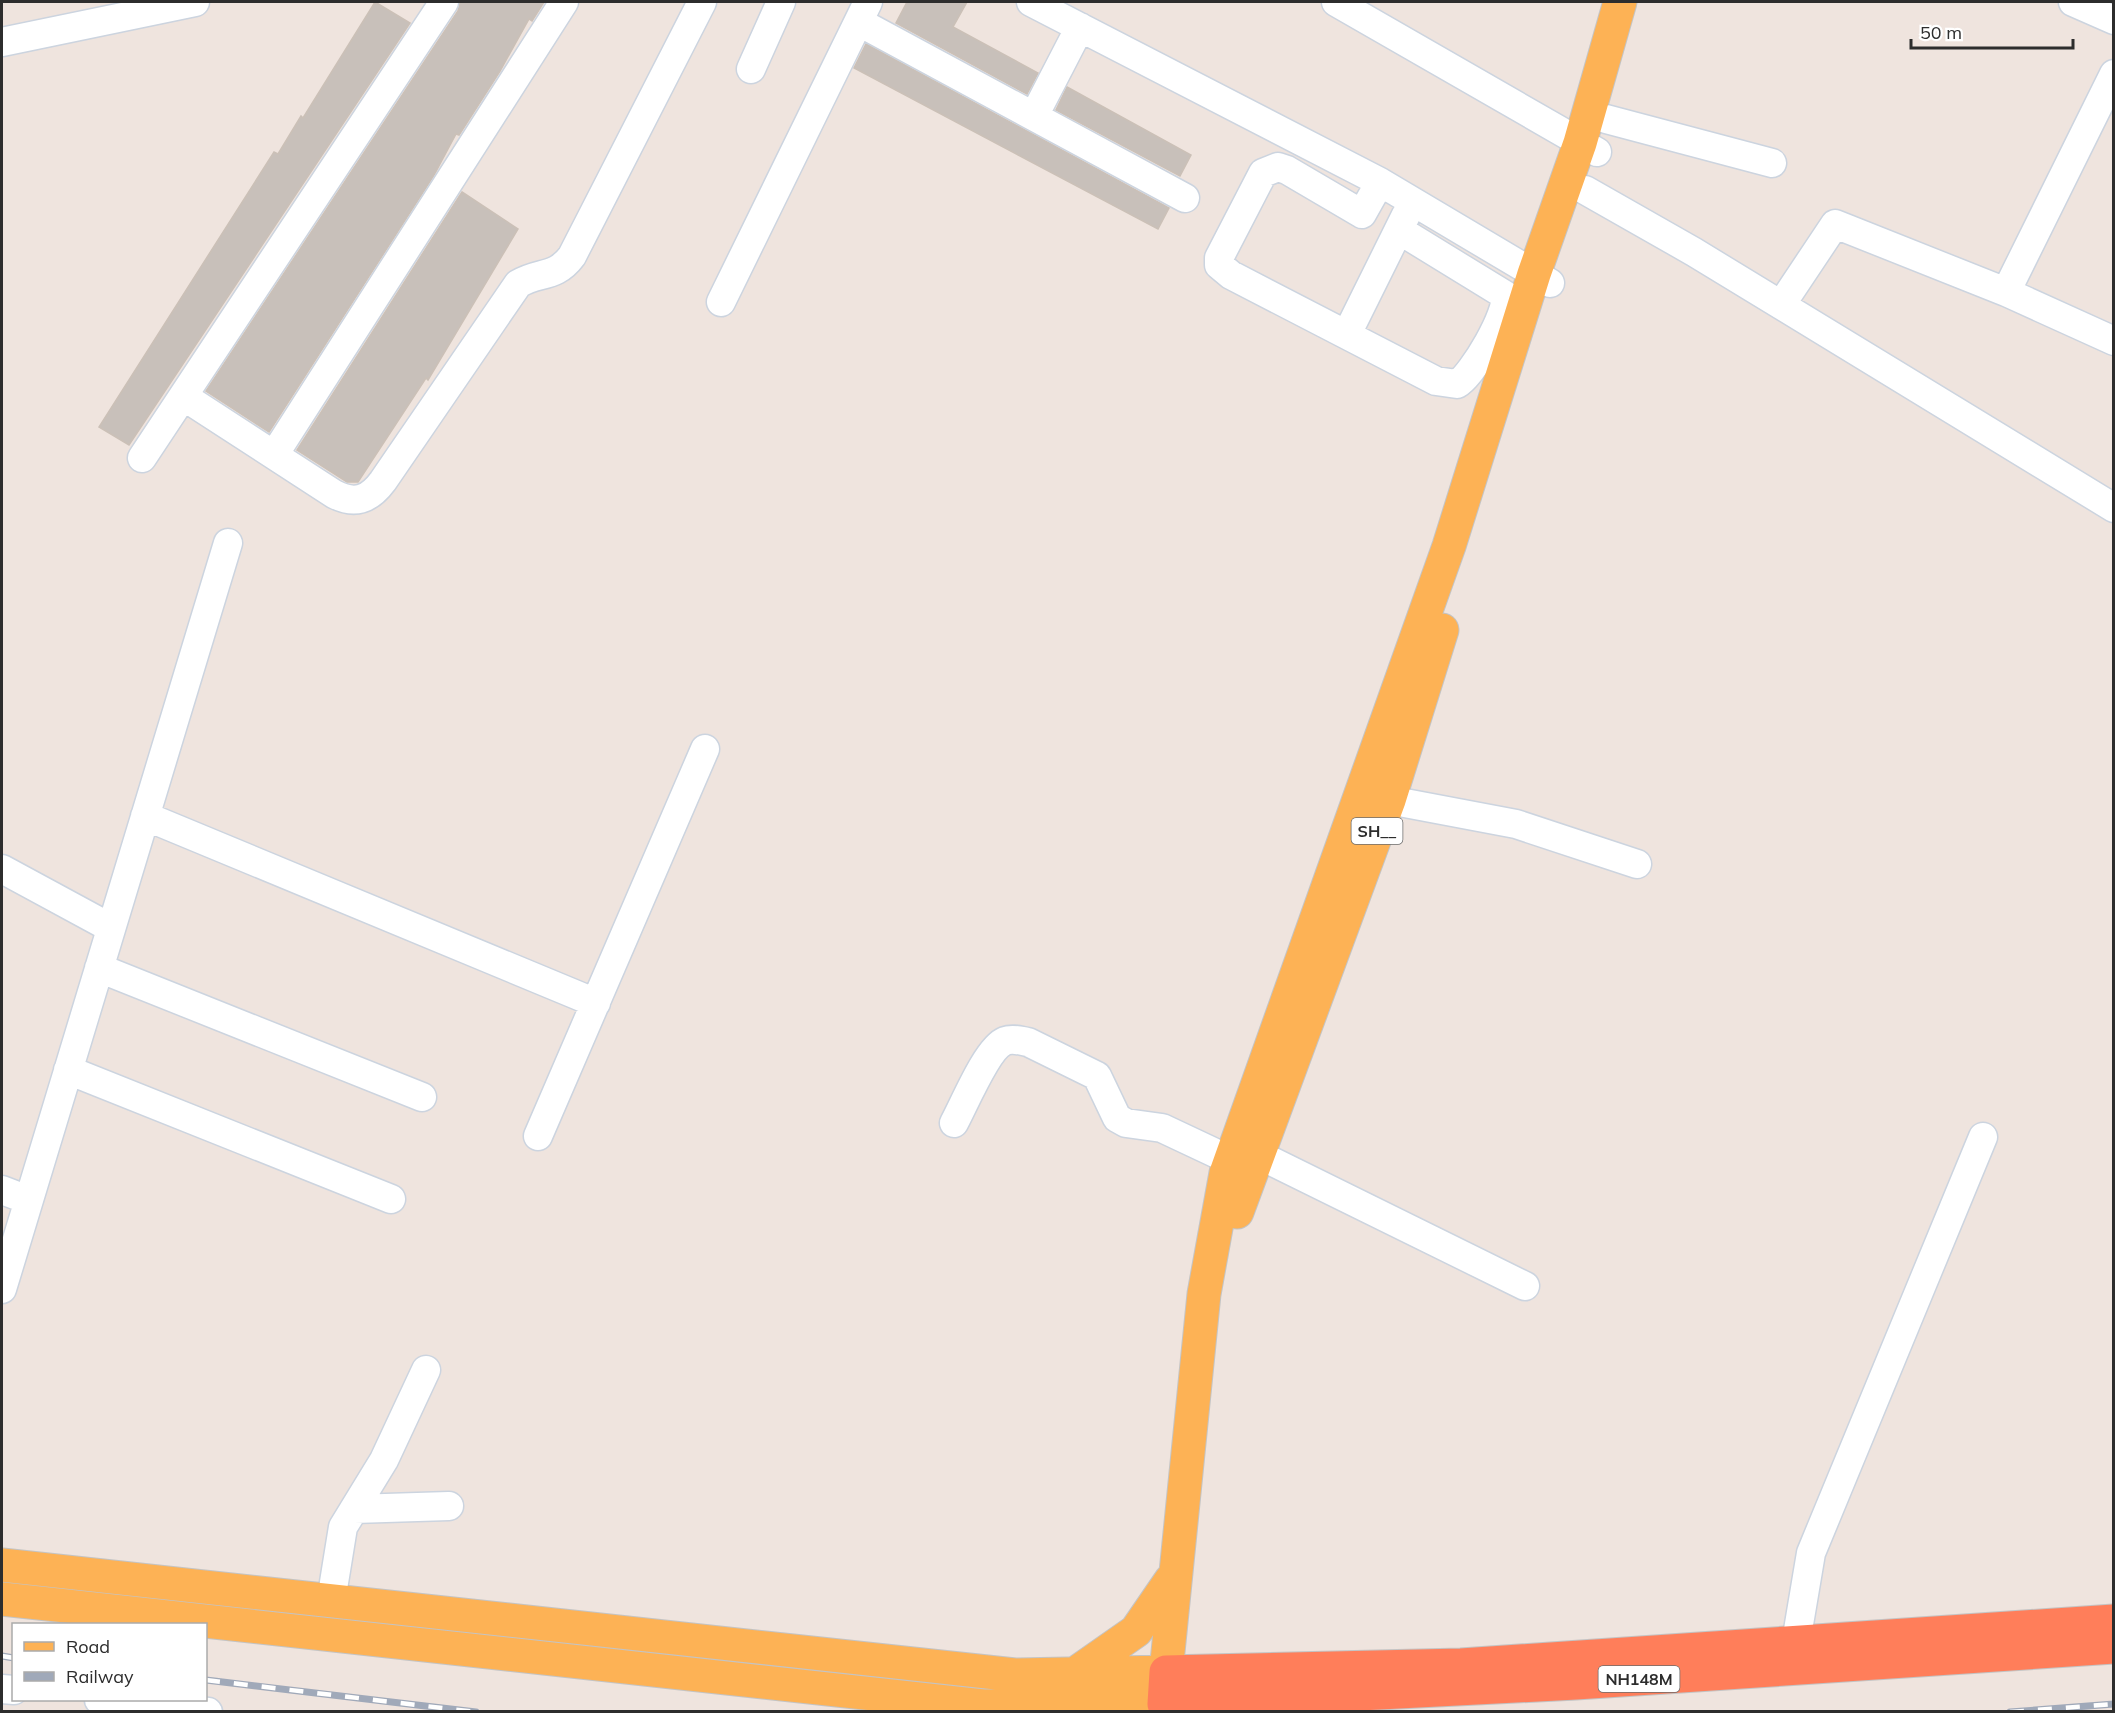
<svg xmlns="http://www.w3.org/2000/svg" width="2115" height="1713" font-family="Mulish,sans-serif">
<style>
.building{fill:#c8c0ba;stroke:#cbc0b7;stroke-width:1.5}
.lines{fill:none;stroke-linecap:round;stroke-linejoin:round}
.minor-casing{stroke:#ccd4df;stroke-width:31}
.major-casing{stroke:#c4c4c4;stroke-width:35}
.highway-casing{stroke:#c4c4c4;stroke-width:35}
.minor{stroke:#fff;stroke-width:28}
.major{stroke:#fdb255;stroke-width:33}
.highway{stroke:#ff7e5a;stroke-width:33}
.rail-casing{stroke:#a0a9b9;stroke-width:7}
.rail{stroke:#fff;stroke-width:4.5;stroke-dasharray:14;stroke-linecap:butt}
.labels{text-anchor:middle;dominant-baseline:central;stroke-width:6;stroke-linejoin:round;paint-order:stroke}
.shield{fill:#fff;stroke:#6c6c6c;stroke-width:1.5}
.shield-label{font-size:16px;font-weight:bold;fill:#2d2d2d}
</style>
<rect width="100%" height="100%" fill="#efe4de"/>
<path class="building" d="M375,2L410,23L129,445L99,427L274,152L278,154L301,116L303,118Z
M460,2H544L532,21L529,19L500,71L459,135L456,134L434,175L269,432L206,391L458,11Z
M907,2H967L953,27L1038,73L1027,94L896,23Z
M866,44L1169,208L1158,229L854,68Z
M1067,87L1191,155L1180,176L1056,110Z
M462,192L518,229L428,380L426,378L358,482H347L297,450Z"/>
<g class="lines">
<g class="minor-casing">
<path id="minor" d="M1031,2L1380,182L1550,283
M1336,2L1597,152
M2073,2L2114,20
M859,22L1185,198
M2,42L195,2
M751,69L781,2
M1034,116L1080,27
M1606,119L1772,163
M1380,182L1362,214L1287,170L1278,167L1263,173L1219,258V265L1231,275L1436,381L1457,384C1472,376 1510,311 1505,295L1399,230
M1585,190L1694,252L2114,508
M2006,292L2114,74
M721,302L868,2
M1781,305L1835,224L2006,292L2114,341
M1347,334L1406,215
M183,396L334,494C355,505 369,500 383,481L518,284C539,271 555,279 572,256L702,2
M274,455L564,2
M142,458L444,2
M1389,800L1516,824L1637,864
M145,816L596,1003
M2,869L111,928
M99,968L422,1097
M68,1070L391,1199
M954,1123C964,1105 987,1048 1005,1041C1013,1038 1021,1041 1028,1042L1097,1076L1117,1118L1126,1123L1162,1128L1230,1160
M538,1136L705,749
M1257,1154L1525,1286
M2,1190L28,1200
M2,1289L228,543
M354,1509L449,1506
M331,1601L343,1527L384,1460L426,1370
M1796,1642L1811,1553L1983,1137
M2,1689L14,1690
M99,1700L208,1712"/>
</g>
<g class="major-casing">
<path id="major" d="M1237,1212L1389,800L1442,630
M2,1565L1015,1675L1166,1672L1204,1294L1226,1173L1449,546L1534,274L1580,143L1620,2
M2,1599L983,1706L1164,1704
M1076,1673L1136,1631L1171,1580"/>
</g>
<g class="highway-casing">
<path id="highway" d="M2114,1621L1461,1665L1166,1672L1164,1704L1576,1683L2114,1647"/>
</g>
<use href="#minor" class="minor"/>
<use href="#major" class="major"/>
<use href="#highway" class="highway"/>
<g class="rail-casing">
<path id="rail" d="M2,1656L14,1658
M206,1680L476,1712
M2010,1712L2114,1704"/>
</g>
<use href="#rail" class="rail"/>
</g>
<g class="labels">
<g class="shield">
<rect x="1351.5" y="818" width="51" height="26" rx="4.5"/>
<rect x="1598.5" y="1666" width="81" height="26" rx="4.5"/>
</g>
<g class="shield-label">
<text x="1377" y="831">SH__</text>
<text x="1639" y="1679">NH148M</text>
</g>
</g>
<rect width="2115" height="1713" fill="none" stroke="#2d2d2d" stroke-width="6"/>
<rect x="12" y="1623" width="195" height="78" fill="#ffffff" stroke="#ababab" stroke-width="1.5"/>
<rect x="24" y="1642" width="30" height="9" fill="#fdb255" stroke="#ababab" stroke-width="1.5"/>
<text x="66" y="1653" font-size="18" fill="#2d2d2d">Road</text>
<rect x="24" y="1672" width="30" height="9" fill="#a0a9b9" stroke="#ababab" stroke-width="1.5"/>
<text x="66" y="1683" font-size="18" fill="#2d2d2d">Railway</text>
<path d="M1911 39v9h162v-9" fill="none" stroke="#2d2d2d" stroke-width="3"/>
<text x="1920" y="39" font-size="18" fill="#2d2d2d" stroke="#ffffff" stroke-width="4.5" paint-order="stroke">50 m</text>
</svg>
